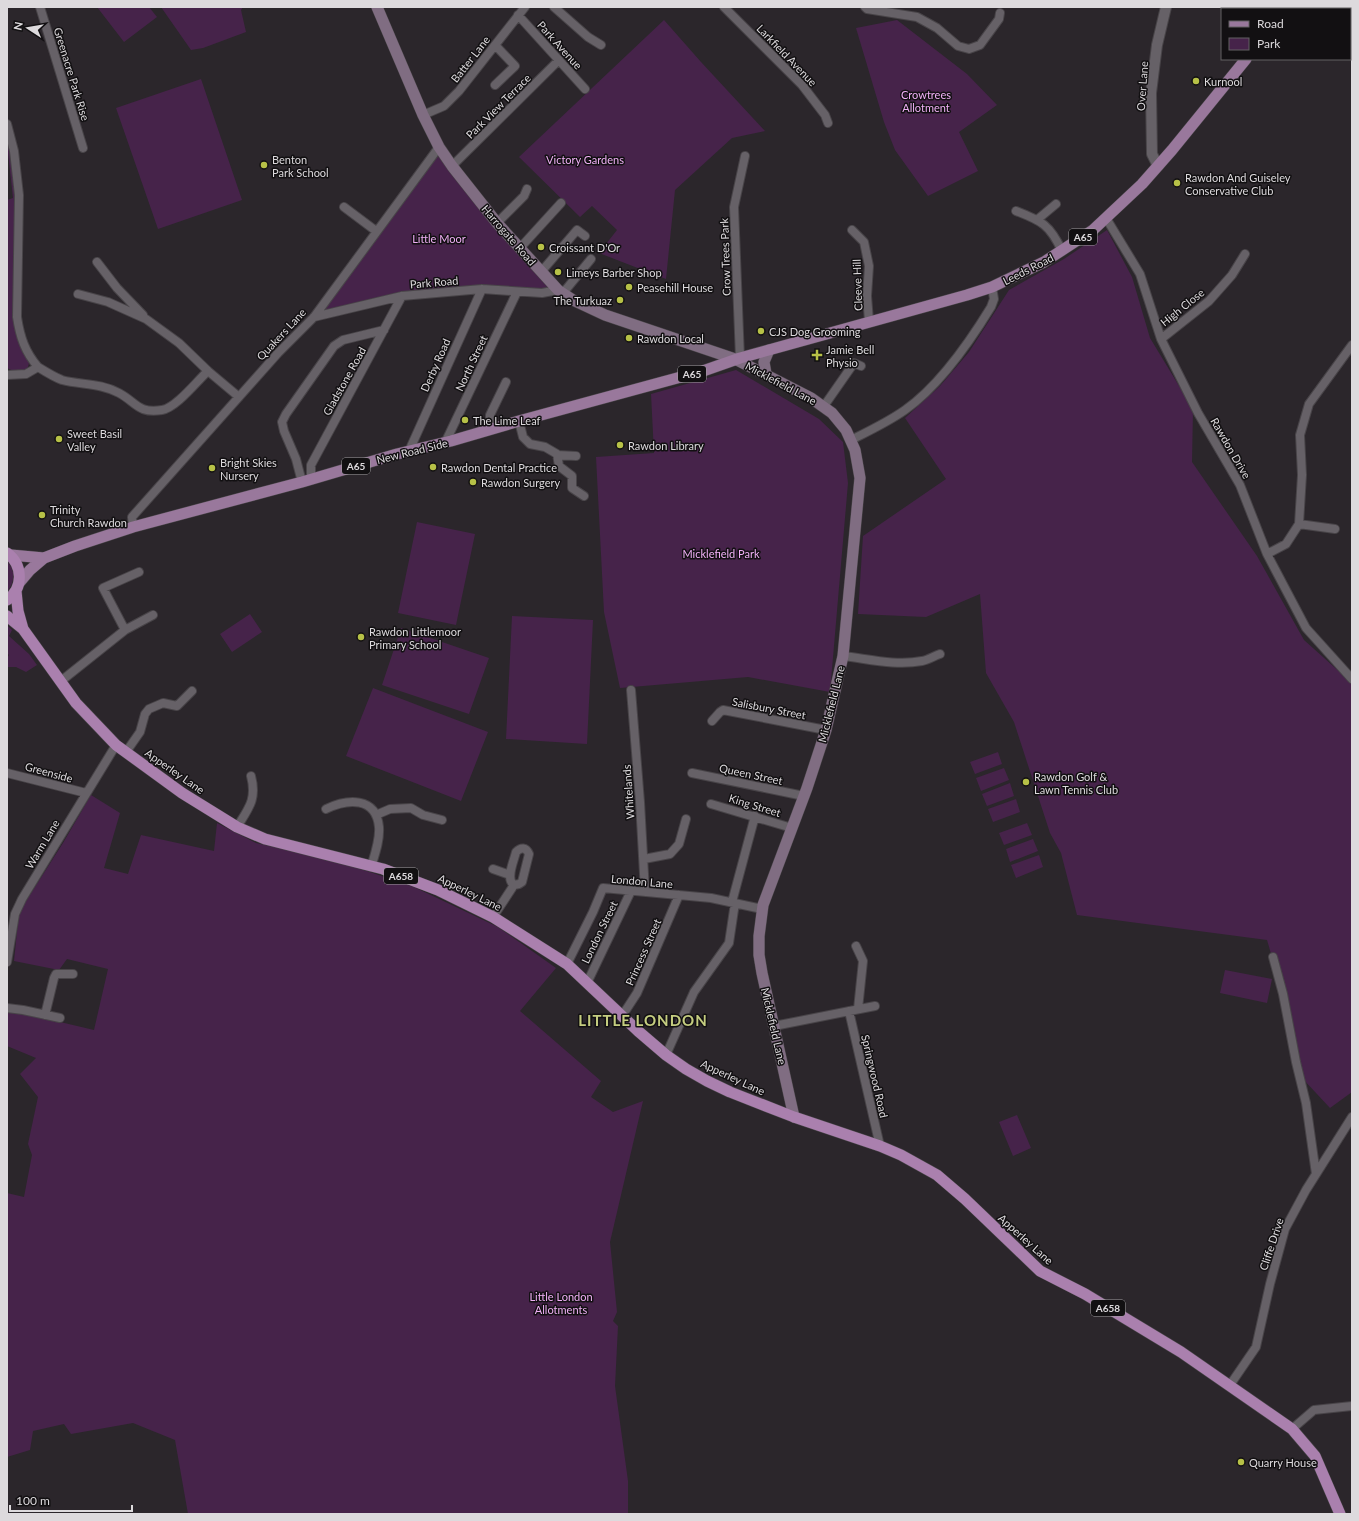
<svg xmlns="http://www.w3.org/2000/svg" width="1359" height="1521" font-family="Lato,sans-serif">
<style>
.green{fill:#46234a}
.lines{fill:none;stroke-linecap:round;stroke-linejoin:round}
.minor-casing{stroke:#484448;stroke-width:10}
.tertiary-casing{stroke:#484448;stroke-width:12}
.secondary-casing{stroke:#484448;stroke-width:12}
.primary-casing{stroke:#484448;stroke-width:12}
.trunk-casing{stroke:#484448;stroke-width:12}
.minor{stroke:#666167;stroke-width:8}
.tertiary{stroke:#666167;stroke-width:10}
.secondary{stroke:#806d82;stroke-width:11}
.primary{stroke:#99789c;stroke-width:11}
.trunk{stroke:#aa80ae;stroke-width:11}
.poi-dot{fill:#b7c147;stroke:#121012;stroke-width:1.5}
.labels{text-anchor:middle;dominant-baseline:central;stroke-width:3;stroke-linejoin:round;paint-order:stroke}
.shield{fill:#121012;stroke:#a09da0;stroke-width:1}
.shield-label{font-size:10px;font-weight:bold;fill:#dddadd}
.street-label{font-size:11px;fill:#dddadd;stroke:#121012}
.poi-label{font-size:11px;fill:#dddadd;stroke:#121012;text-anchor:start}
.park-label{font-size:11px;fill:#f0b0f6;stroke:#121012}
.district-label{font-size:15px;font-weight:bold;letter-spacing:1px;fill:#c5cd80;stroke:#121012}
</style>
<rect width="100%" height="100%" fill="#2b262b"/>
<path class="green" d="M97,7H149L157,17L124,42Z
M161,7H243L241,10L246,32L203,48L191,50Z
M664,20L701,62L765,131L732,138L675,190L666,279L599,253L617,230L592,206L580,217L519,157Z
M897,20L967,74L997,105L959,132L978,171L928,196L895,150L884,122L856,28Z
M201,79L242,200L158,229L116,108Z
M7,138L11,153L16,210L14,316L29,363L28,367C22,374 15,372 7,368V200L13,198L8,153H7Z
M439,147L558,290L482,289L402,296L314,317Z
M1107,230L1132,277L1150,338L1193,409L1192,462L1257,556L1304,640L1352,683V1092L1330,1108L1303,1079L1289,1015L1267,940L1077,915L1061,853L1050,833L1014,722L986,673L980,594L926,617L858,614L863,536L946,479L905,418L940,386L969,352L1009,290L1064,259Z
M736,370L819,419L843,442L848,483L830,692L748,677L620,688L604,612L596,457L654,453L651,394Z
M417,522L475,534L456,625L398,613Z
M7,561C16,571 15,582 7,592Z
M250,614L262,632L232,652L220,634Z
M512,616L593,620L587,744L506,739Z
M7,625L12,630L9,636L29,654L37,665L26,672L16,667H7V658L9,655L7,653Z
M401,628L489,658L469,714L382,685Z
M373,688L488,732L461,801L346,756Z
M998,752L1002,764L975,774L970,762Z
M1004,768L1009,780L981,791L976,778Z
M1010,783L1014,796L987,806L982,794Z
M91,795L120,813L104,868L128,874L141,835L214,851L217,823L256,843L319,857L367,871L414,887L498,927L556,968L520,1011L601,1081L591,1097L613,1112L643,1101L610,1242L617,1312L613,1321L618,1326L615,1386L628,1481V1514H188L175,1440L133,1423L71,1434L64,1424L33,1431L30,1450L7,1457V1193L24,1197L32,1155L28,1144L38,1097L20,1074L36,1058L7,1046V1013L18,1012L94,1030L108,969L67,959L59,970L14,961L19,912L63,843Z
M1016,799L1020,812L993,822L988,809Z
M1027,823L1032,835L1004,845L999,833Z
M1033,839L1038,851L1010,862L1006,849Z
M1039,855L1043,867L1016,878L1011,865Z
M1225,970L1272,979L1267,1003L1220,993Z
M1017,1115L1031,1148L1013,1156L999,1122Z"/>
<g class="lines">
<g class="minor-casing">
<path id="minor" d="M40,7L83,148
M554,7L588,37L601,45
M724,7L802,85L825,115L828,123
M865,7L867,9L917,17L937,28L958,46L969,49L980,45L999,19L1000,13
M1254,7L1256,9
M518,15L585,89
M495,45L515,66L495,85
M423,115L444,106L459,91L525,7
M7,124L14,151L19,195L17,317C20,337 25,352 38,367
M452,166L559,60
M344,207L376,231
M1016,211C1042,221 1050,225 1062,251
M1106,218L1140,274L1161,339L1198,413L1240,485L1267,554L1306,628L1352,679
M1038,219L1056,204
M497,223L524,196L527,189
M852,230L864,242L869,266L867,296L869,321
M520,248L561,203
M97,262L117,288L143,315
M541,272L577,230L585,236
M563,293L591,259
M78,294L108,302L146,319L179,343L208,371L239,397
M314,317L402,296L482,289L542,293L558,290
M1161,339L1209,301L1232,275L1245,254
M740,358L734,207L745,156
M7,375L26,374L38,367C46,372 54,377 62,380C81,385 101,383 119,393C136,402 138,414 162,410C176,408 197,381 208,371
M824,406L854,363L861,366
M519,421L523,437L530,444L545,447L557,454L559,466L572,476V488L584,496
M490,429V415L506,382
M851,440C869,431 888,422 905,410C939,386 969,343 991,307L994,299L992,287
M445,443L517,292
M409,451L482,289
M557,455L576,456
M311,479V465L402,296
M302,482L296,459L284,431L282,422L286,414L334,346L343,340L384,330
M1299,524L1335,529
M133,527L132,517L278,353L314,317L439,147
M1267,554L1286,544L1299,524L1302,475L1300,435L1309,404L1352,345
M125,630L153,615
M843,656C869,659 896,666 922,661C928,660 934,656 940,654
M61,681L125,630L103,588L139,572
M631,690L640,802L645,892
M712,721L720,712L723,710L826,730
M126,752L140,732L145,714L149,709L163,703L177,706L192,691
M7,773L86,793
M692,773L804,796
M711,804L792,828
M326,809C347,799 376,796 379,827C380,840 375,854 371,867
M376,815L390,809L411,808L423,815L442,820
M237,827C249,808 257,799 251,776
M644,859L670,854L679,844L686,819
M493,869L510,875
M732,902L755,816
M493,917L514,885L519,884L522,882L529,854C526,847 521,847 516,852C514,861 505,879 514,885
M856,946L863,961L858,1009
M1273,957L1283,994L1296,1062L1306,1103L1316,1174
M7,962L15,914L22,899L116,745
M567,964L593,912L603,888L711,898L762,909
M587,983L631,891
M7,1008L23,1010L60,1018
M849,1011L880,1146
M45,1015L54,978L56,974H73
M622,1016L637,993L679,895
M774,1026L875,1006
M666,1055L694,992L729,943L735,903
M1230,1385L1256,1347L1270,1284L1285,1229L1306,1190L1352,1117
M1292,1429L1314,1410L1352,1406"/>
</g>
<g class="tertiary-casing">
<path id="tertiary" d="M1158,166L1152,154L1151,93L1157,45L1166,7"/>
</g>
<g class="secondary-casing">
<path id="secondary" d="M377,7L423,115L439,147L452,166L497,223L558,290L573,300L605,315L735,359L811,398L832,413L846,430L855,450L860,478L843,656L826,730L807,788L763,905L759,936V955L762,973L794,1117
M766,374L764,362L769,350"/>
</g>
<g class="primary-casing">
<path id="primary" d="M1286,9L1287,7
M11,555L44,558
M19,583L30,570L44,558L75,546L133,527L302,482L397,454L451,441L519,421L703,371L740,358L967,295L992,287L1044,262L1093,230L1142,184L1172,150L1246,59"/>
</g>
<g class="trunk-casing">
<path id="trunk" d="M7,553C23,565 24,588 7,600
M16,591L18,611L23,629
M7,616L23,629L76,703L116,745L182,793L237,827L265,839L383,869L438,890L493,917L567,964L638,1031L666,1055L686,1069L707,1081L730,1092L794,1117L880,1146L901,1155L937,1175L965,1199L1040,1271L1085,1294L1181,1352L1292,1429L1315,1456L1340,1514"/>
</g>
<use href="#minor" class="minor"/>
<use href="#tertiary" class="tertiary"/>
<use href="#secondary" class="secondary"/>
<use href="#primary" class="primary"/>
<use href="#trunk" class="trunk"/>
</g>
<g class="poi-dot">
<circle cx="1196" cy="81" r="4"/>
<circle cx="264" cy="165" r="4"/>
<circle cx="1177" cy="183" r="4"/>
<circle cx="541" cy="247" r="4"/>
<circle cx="558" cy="272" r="4"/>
<circle cx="629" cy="287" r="4"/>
<circle cx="620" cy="300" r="4"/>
<circle cx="761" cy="331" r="4"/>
<circle cx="629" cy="338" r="4"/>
<path d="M815 349h4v4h4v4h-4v4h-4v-4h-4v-4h4z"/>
<circle cx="465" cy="420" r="4"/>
<circle cx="59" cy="439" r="4"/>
<circle cx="620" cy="445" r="4"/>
<circle cx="433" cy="467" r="4"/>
<circle cx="212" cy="468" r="4"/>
<circle cx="473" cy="482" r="4"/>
<circle cx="42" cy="515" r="4"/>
<circle cx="361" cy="637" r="4"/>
<circle cx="1026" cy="782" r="4"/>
<circle cx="1241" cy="1462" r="4"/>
</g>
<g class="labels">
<g class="shield">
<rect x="1069" y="229" width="28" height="16" rx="3"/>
<rect x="678" y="366" width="28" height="16" rx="3"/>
<rect x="342" y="458" width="28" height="16" rx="3"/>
<rect x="384" y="868" width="34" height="16" rx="3"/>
<rect x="1091" y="1300" width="34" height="16" rx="3"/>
</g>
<g class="shield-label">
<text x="1083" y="237">A65</text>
<text x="692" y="374">A65</text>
<text x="356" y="466">A65</text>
<text x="401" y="876">A658</text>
<text x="1108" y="1308">A658</text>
</g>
<g class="street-label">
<text transform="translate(560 45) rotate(48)">Park Avenue</text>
<text transform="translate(787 55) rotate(46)">Larkfield Avenue</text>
<text transform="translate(470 59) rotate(-52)">Batter Lane</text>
<text transform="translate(72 74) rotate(73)">Greenacre Park Rise</text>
<text transform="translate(1142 86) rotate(-86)">Over Lane</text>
<text transform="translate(498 106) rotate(-45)">Park View Terrace</text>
<text transform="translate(509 235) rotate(49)">Harrogate Road</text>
<text transform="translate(725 257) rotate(-92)">Crow Trees Park</text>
<text transform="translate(1028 269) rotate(-27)">Leeds Road</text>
<text transform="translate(434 282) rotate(-5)">Park Road</text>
<text transform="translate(857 285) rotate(-92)">Cleeve Hill</text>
<text transform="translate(1182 307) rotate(-39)">High Close</text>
<text transform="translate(281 334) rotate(-47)">Quakers Lane</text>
<text transform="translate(471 363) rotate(-65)">North Street</text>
<text transform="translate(435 365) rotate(-66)">Derby Road</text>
<text transform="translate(344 381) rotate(-61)">Gladstone Road</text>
<text transform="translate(781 383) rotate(28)">Micklefield Lane</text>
<text transform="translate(1231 448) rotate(60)">Rawdon Drive</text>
<text transform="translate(412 451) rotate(-14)">New Road Side</text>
<text transform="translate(831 704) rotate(-76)">Micklefield Lane</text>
<text transform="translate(769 708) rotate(11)">Salisbury Street</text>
<text transform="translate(175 771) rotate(35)">Apperley Lane</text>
<text transform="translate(49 772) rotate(15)">Greenside</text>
<text transform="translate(751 774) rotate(12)">Queen Street</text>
<text transform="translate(628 792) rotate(-94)">Whitelands</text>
<text transform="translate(755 805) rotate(17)">King Street</text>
<text transform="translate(42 844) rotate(-59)">Warm Lane</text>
<text transform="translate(642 881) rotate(5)">London Lane</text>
<text transform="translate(470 892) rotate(26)">Apperley Lane</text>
<text transform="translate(599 932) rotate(-64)">London Street</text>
<text transform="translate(643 952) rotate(-66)">Princess Street</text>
<text transform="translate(774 1026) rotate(77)">Micklefield Lane</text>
<text transform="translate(875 1076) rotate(77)">Springwood Road</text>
<text transform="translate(733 1077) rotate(25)">Apperley Lane</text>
<text transform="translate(1026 1239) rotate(42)">Apperley Lane</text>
<text transform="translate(1271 1244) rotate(-72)">Cliffe Drive</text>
</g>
<g class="poi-label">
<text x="1204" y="81">Kurnool</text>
<text x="272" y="159">Benton<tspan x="272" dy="13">Park School</tspan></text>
<text x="1185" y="177">Rawdon And Guiseley<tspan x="1185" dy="13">Conservative Club</tspan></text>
<text x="549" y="247">Croissant D'Or</text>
<text x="566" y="272">Limeys Barber Shop</text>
<text x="637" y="287">Peasehill House</text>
<text x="612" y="300" text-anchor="end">The Turkuaz</text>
<text x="769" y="331">CJS Dog Grooming</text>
<text x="637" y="338">Rawdon Local</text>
<text x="826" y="349">Jamie Bell<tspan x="826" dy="13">Physio</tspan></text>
<text x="473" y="420">The Lime Leaf</text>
<text x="67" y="433">Sweet Basil<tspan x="67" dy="13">Valley</tspan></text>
<text x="628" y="445">Rawdon Library</text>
<text x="220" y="462">Bright Skies<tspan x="220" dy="13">Nursery</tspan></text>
<text x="441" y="467">Rawdon Dental Practice</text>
<text x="481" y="482">Rawdon Surgery</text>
<text x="50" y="509">Trinity<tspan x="50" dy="13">Church Rawdon</tspan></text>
<text x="369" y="631">Rawdon Littlemoor<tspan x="369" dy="13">Primary School</tspan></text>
<text x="1034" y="776">Rawdon Golf &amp;<tspan x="1034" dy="13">Lawn Tennis Club</tspan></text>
<text x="1249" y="1462">Quarry House</text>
</g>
<g class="park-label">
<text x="926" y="94">Crowtrees<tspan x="926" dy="13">Allotment</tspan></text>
<text x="585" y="159">Victory Gardens</text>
<text x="439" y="238">Little Moor</text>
<text x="721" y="553">Micklefield Park</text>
<text x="561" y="1296">Little London<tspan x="561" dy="13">Allotments</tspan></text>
</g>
<g class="district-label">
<text x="643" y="1020">LITTLE LONDON</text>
</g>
</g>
<rect width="1359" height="1521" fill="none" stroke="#dddadd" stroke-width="16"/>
<rect x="1221" y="8" width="130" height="52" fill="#121012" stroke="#636163"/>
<rect x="1229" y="21" width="20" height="6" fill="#99789c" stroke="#636163"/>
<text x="1257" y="28" font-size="12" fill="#dddadd">Road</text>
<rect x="1229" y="38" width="20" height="12" fill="#46234a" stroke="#636163"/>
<text x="1257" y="48" font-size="12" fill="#dddadd">Park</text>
<g transform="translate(28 28) rotate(282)" stroke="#121012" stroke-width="3" paint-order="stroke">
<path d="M0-3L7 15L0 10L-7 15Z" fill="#dddadd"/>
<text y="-6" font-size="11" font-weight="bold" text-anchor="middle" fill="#dddadd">N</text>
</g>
<path d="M10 1505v6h122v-6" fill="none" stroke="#dddadd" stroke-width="2"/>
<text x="16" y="1505" font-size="12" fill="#dddadd" stroke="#121012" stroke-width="3" paint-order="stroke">100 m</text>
</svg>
